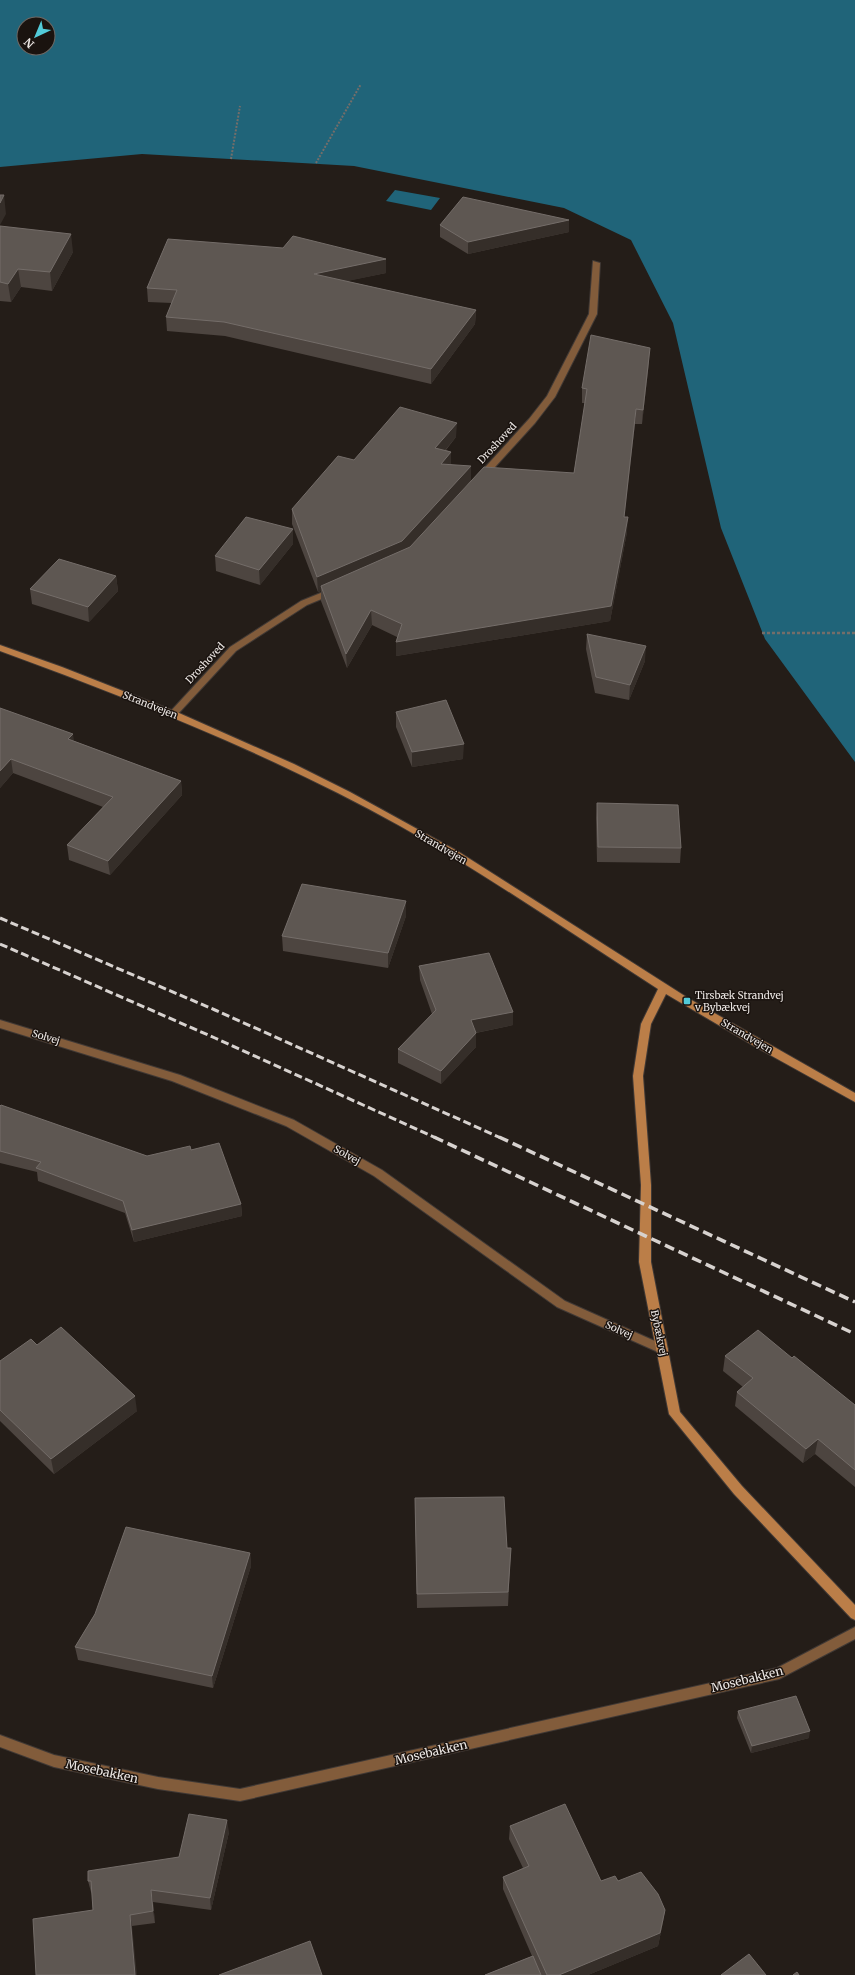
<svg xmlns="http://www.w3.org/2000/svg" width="855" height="1975" font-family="Merriweather,serif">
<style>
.water{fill:#206479;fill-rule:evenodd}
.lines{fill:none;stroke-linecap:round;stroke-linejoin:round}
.street-casing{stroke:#403935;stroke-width:2}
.secondary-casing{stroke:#403935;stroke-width:2}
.path-far1{stroke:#746e6a;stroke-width:2;stroke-dasharray:2 1.5;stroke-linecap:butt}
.path{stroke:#746e6a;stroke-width:2.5;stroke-dasharray:3 2;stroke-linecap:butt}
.street{fill:#825c3b;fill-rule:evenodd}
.secondary{fill:#bb7e48;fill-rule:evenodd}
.rail-far1{stroke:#d7d2cf;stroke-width:3;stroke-dasharray:8 3.5;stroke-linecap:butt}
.rail{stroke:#d7d2cf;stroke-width:3.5;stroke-dasharray:10 5;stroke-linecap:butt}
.wall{fill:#4d4540}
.shaded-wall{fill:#352e29}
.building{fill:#5e5752;stroke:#746d69}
.poi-dot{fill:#52cbd9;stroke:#1a130f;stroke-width:1.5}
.labels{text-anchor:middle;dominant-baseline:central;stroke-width:3;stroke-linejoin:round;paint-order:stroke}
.street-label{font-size:10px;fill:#ece7e4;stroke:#1a130f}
.poi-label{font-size:10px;fill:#ece7e4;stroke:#1a130f;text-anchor:start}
.near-street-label{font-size:12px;fill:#ece7e4;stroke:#1a130f}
</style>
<rect width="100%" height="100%" fill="#241d18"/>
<path class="water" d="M0,0H855V762L765,639L721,528L673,323L631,240L564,208L354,166L142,154L0,167ZM24,24H48V48H24Z
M395,190L440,198L431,210L386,201Z"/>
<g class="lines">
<g class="street-casing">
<path id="street" d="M593,261L600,263L597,314L555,397L535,423L485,478H479V474L529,419L547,396L589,314Z
M333,588L337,591L336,593L307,605L236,651L176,716H170L169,714L170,712L230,647L301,601Z
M0,1020L180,1075L294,1120L382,1170L565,1301L666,1346L668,1349L666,1352L662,1354L658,1352L557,1307L374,1176L286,1126L172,1081L0,1028Z
M855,1627V1639L779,1679L240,1801L158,1789L54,1767L0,1747V1735L54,1755L158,1777L240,1789L777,1668Z"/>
</g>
<g class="secondary-casing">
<path id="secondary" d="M0,645L62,667L179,713L294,764L350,792L459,852L688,998L855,1093V1102L754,1046L666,994L651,1024L643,1076L651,1185V1262L680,1412L742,1486L855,1605V1620L851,1618L734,1494L669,1414L639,1262L641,1185L633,1076L641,1024L658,989C572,934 489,876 400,826C272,755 137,701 0,651Z"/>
</g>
<path class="path-far1" d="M231,159L240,106
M316,163L361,84"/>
<path class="path" d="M762,633H855"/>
<use href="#street" class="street"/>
<use href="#secondary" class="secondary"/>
<path class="rail-far1" d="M0,918L215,1010L501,1138
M0,944L215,1038L436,1138"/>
<path class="rail" d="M434,1137L855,1334
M499,1137L855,1302"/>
</g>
<path class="wall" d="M569,220V232L468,254L440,237V225Z
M0,226L73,252L52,291L21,287L11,302L0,301Z
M386,259V273L346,281L476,310L475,324L431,384L225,336L167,331L166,317L172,303L148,302L147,288Z
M649,362L642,424H635L624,517L627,532L610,621L396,656L397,637L372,625L347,668L321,601V591L318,592L292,524V509L354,460L456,437L446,450L451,452V464L471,480L410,547L574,473L585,403H582V388Z
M293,544L260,585L216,571L215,556Z
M116,576L118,591L89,622L32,604L30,589Z
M587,634L645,661L629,700L595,693L586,649Z
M0,708L74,741L181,781L182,795L110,875L69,860L67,845L103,807L13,773L0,788Z
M396,712L463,759L412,767L396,727Z
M597,803L681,848L680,863L597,862L596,818Z
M406,916L388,968L283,951L282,936Z
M419,966L513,1012V1025L476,1033V1047L441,1084L398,1063V1049L432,1014L420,980Z
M0,1106L147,1156L191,1150L241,1204L242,1216L134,1242L125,1213L38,1181L37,1172L0,1163Z
M37,1345L137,1411L54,1474L0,1421V1361Z
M725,1356L792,1358L855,1405V1487L815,1454L803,1463L735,1406L737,1392L743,1387L723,1371Z
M415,1498L507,1548H511L508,1606L417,1608Z
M250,1553L251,1566L213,1688L78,1660L75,1647L95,1614Z
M738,1711L809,1738L751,1753L737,1718Z
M510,1826L601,1881H618L665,1910L663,1922L658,1946L588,1975H485L532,1956L503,1889V1877L523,1868L509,1839Z
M229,1832L211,1910L153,1902L155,1923L132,1926L93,1910L92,1893L91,1892L88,1881L179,1857Z"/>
<path class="shaded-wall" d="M4,195L6,214L0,225V203Z
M569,220V232L468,254V242Z
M71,234L73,252L52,291L50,272Z
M386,259V273L315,288L314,274Z
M18,269L21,287L11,302L8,284Z
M476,310L475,324L431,384V369Z
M650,348L649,362L642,424L643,410Z
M636,409L635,424L623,532L624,517Z
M457,423L456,437L435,462V448Z
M451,452V466L441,464Z
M471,466V480L402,556L321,586V591L318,592L317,577Z
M628,517L627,532L610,621L396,656V642Z
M293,529V544L260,585L259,570Z
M116,576L118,591L89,622L88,607Z
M371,610L372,625L347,668L346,654Z
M646,646L645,661L629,700L630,685Z
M73,734L75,748L68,739Z
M464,744L463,759L412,767V752Z
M11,759L13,773L0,788V771Z
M181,781L182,795L110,875L108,861Z
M406,901V916L388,968V953Z
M513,1012V1025L470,1034L471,1020Z
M476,1033V1047L441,1084V1071Z
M241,1204L242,1216L134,1242L132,1230Z
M135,1396L137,1411L54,1474L51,1459Z
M818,1439L815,1454L803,1463L806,1449Z
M250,1553L251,1566L213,1688L212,1676Z
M810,1731L809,1738L751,1753L752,1746Z
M227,1820L229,1832L211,1910L210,1898Z
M151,1890L153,1902L155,1923L153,1911Z
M665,1910L663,1922L658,1946L588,1975H559Z
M130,1915L132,1926L137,1975H135Z"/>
<path class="building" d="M0,195H4L0,203Z
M463,197L569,220L468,242L440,225Z
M0,226L71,234L50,272L18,269L8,284L0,282Z
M293,236L386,259L314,274L476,310L431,369L224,322L166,317L177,290L147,288L168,239L283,248Z
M591,335L650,348L643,410L636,409L624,517H628L611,606L396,642L402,624L371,610L346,654L321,586L410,547L484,467L574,473L587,389L582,388Z
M400,407L457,423L435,448L451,452L441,464L471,466L402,541L317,577L292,509L338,456L354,460Z
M246,517L293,529L259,570L215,556Z
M59,559L116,576L88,607L30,589Z
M587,634L646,646L630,685L596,677Z
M446,700L464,744L412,752L396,712Z
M0,708L73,734L68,739L181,781L108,861L67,845L113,797L11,759L0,771Z
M597,803L678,805L681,848L598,847Z
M302,884L406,901L388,953L282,936Z
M489,953L513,1012L471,1020L476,1033L441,1071L398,1049L436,1010L419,966Z
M1,1105L147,1156L190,1146L191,1150L219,1143L241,1204L132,1230L123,1201L36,1168L41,1162L0,1151V1106Z
M61,1327L135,1396L51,1459L0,1410V1361L31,1339L37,1345Z
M758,1330L792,1358L794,1356L855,1405V1470L818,1439L806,1449L737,1392L753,1378L725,1356Z
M504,1497L507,1548H511L508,1592L417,1594L415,1498Z
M126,1527L250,1553L212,1676L75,1647L95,1614Z
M796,1696L810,1731L752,1746L738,1711Z
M565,1804L601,1881L615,1876L618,1881L641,1872L658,1894L665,1910L660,1933L559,1975H547L503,1877L529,1866L510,1826Z
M189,1814L227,1820L210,1898L151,1890L153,1911L130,1915L135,1975H36L33,1919L93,1910L91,1881H88V1871L179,1857Z
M310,1941L322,1975H219Z
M749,1954L766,1975H721Z
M533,1956L541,1975H485Z
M797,1972L799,1975H793Z"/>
<rect class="poi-dot" x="683" y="997" width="8" height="8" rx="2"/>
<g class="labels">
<g class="street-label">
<text transform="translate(497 443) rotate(-47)">Droshoved</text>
<text transform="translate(205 663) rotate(-47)">Droshoved</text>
<text transform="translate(150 705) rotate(22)">Strandvejen</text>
<text transform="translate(441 847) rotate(30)">Strandvejen</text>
<text transform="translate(747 1036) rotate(30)">Strandvejen</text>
<text transform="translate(46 1037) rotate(17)">Solvej</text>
<text transform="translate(347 1155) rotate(29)">Solvej</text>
<text transform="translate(619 1330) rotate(24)">Solvej</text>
<text transform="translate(659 1333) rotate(78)">Bybækvej</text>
</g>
<g class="poi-label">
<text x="695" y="995">Tirsbæk Strandvej<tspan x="695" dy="12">v Bybækvej</tspan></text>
</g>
<g class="near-street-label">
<text transform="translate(747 1679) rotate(-14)">Mosebakken</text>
<text transform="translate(431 1752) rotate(-13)">Mosebakken</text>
<text transform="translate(102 1771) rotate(12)">Mosebakken</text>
</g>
</g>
<g transform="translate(36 36) rotate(224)"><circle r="19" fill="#1a130f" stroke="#6e6864"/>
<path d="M0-3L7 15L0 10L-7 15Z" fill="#52cbd9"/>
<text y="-6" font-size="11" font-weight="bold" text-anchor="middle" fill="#ece7e4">N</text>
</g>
</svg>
